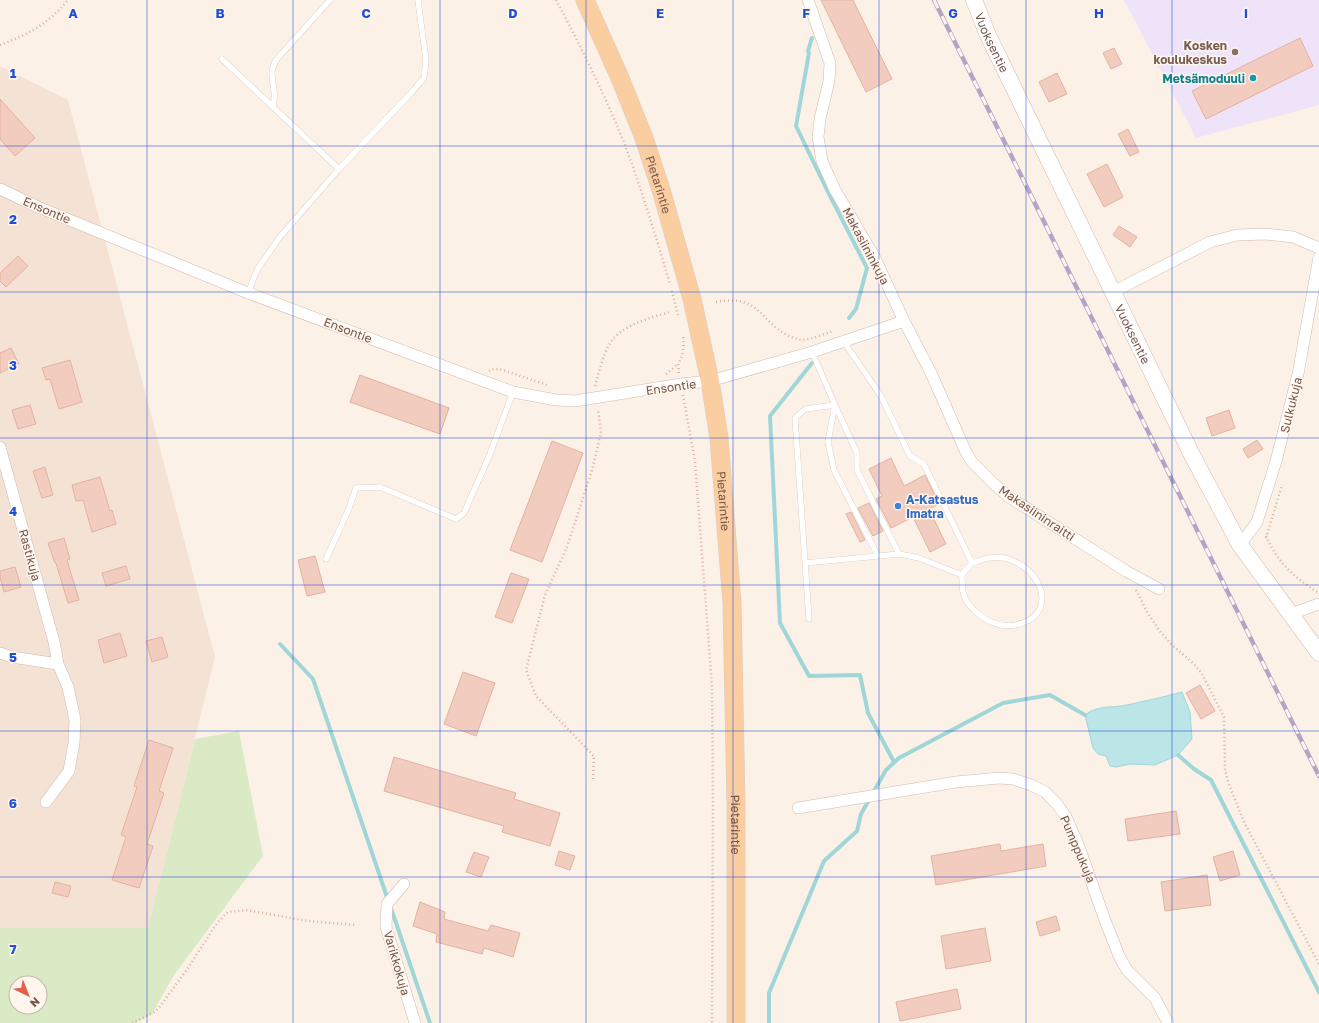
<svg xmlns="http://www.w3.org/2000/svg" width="1319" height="1023" font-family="'Golos Text',sans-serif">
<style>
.residential{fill:#f4e2d5}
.education{fill:#eee3f9}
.green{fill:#d9eac5;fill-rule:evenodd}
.water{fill:#bbe5e6;stroke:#a1d6d8}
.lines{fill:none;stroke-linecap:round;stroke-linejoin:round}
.stream{stroke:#a1d6d8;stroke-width:4}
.building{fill:#f2cdbf;stroke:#e4b19f}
.lane-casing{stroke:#d0baaf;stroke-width:6}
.street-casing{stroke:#d0baaf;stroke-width:12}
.secondary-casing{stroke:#d3b9ad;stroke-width:17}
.primary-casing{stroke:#d9cfcd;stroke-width:19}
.path{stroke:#d7b0a1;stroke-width:2.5;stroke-dasharray:1 3;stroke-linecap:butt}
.lane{stroke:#fff;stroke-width:5.5}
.street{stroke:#fff;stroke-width:11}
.secondary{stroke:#fff;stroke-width:16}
.primary{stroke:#facea0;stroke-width:18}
.rail-casing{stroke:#b3a5c7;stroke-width:4.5}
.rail{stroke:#fff6ed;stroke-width:3;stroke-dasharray:9;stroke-linecap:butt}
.grid{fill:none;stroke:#1d4ed8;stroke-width:1;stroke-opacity:0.55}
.education-dot{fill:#8d6e63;stroke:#fff6ed;stroke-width:1.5}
.culture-dot{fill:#0f9aa8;stroke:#fff6ed;stroke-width:1.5}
.shop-dot{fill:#3f7fe0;stroke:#fff6ed;stroke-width:1.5}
.labels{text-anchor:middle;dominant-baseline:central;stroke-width:3;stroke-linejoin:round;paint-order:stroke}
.street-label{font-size:12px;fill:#76554b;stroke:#fff6ed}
.education-label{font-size:12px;font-weight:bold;fill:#785e54;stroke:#fff6ed;text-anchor:end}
.culture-label{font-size:12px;font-weight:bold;fill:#0d838f;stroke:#fff6ed;text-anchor:end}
.shop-label{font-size:12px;font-weight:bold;fill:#366cbe;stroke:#fff6ed;text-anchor:start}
.grid-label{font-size:13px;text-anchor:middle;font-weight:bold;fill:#1d4ed8;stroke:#fff6ed;stroke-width:3;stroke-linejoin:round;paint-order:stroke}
</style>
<rect width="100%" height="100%" fill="#fcf1e7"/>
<path class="residential" d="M0,66L68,100L215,657L148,928H0Z"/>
<path class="education" d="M1124,0H1319V105L1196,138Z"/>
<path class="green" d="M239,731L263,856L174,975L152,1014L136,1023H0V928H148L195,739ZM16,983H40V1007H16Z"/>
<path class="water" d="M1182,692L1190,712L1192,739L1178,755L1155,765L1130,764L1116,767L1110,766L1106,756L1098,754L1093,748L1085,715C1097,705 1112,708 1127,705C1145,701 1164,697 1182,692Z"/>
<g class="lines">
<path class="stream" d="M812,38L808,51L809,53L796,126L828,192L867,268L856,309L849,318
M812,363L770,416L780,623L809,676L860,675L868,713L894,762
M280,644L313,679L388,900
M1178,755L1194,769L1211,780L1319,992
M391,908L430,1023
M769,1023V993L824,861L857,831L861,814L886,770L899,758L1003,703L1050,695L1085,715"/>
</g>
<path class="building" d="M821,0H853L892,79L866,92Z
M1300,38L1313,66L1206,119L1192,91Z
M1114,48L1122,64L1111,69L1103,53Z
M1057,73L1067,94L1049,102L1039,82Z
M0,99L35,138L15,156L0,139Z
M1128,129L1139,152L1130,156L1118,134Z
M1107,164L1123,197L1104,207L1087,174Z
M1119,226L1137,237L1130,247L1113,235Z
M18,256L28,266L6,287L0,281V273Z
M11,348L19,364L0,373V353Z
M70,360L82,402L59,409L50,379L46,380L42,368Z
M360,375L449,408L440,434L350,402Z
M30,405L36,424L18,429L12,410Z
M1229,410L1235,428L1212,436L1206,418Z
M1257,440L1263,449L1248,458L1243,449Z
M552,441L583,453L542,562L510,550Z
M891,458L904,486L925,475L939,504L929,509L946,544L930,552L913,517L891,528L876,499L882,496L869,469Z
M45,467L53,495L42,498L33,471Z
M100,477L110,511L112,510L116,524L92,532L83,500L76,501L72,485Z
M869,503L883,531L873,536L858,508Z
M851,512L865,540L860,542L846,514Z
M64,538L70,559L67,560L79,600L68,603L56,563H55L48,543Z
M315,556L325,592L307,596L298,560Z
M126,566L130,579L106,586L102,573Z
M15,567L21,587L4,592L0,577V571Z
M511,573L529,579L512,623L495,617Z
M120,633L127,656L104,663L98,640Z
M162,637L168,657L152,662L146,641Z
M463,672L495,683L476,736L444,724Z
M1200,685L1215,711L1201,719L1186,693Z
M149,740L173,748L159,791L164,793L147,844L153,846L139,888L112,880L126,837L121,835L137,787L134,786Z
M394,757L516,793L514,799L560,813L550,846L502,832L504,826L384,791Z
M1176,811L1180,834L1128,841L1125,819Z
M1000,844L1001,851L1043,844L1046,866L936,885L931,856Z
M559,851L575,856L570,870L555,865Z
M1233,851L1240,875L1220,881L1213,857Z
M474,852L489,857L481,877L466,872Z
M1207,875L1211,905L1165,911L1161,882Z
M55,882L71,886L68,897L52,893Z
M420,902L445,912L444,919L488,931L491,925L520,933L513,957L484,948L482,954L436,942L437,934L413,926Z
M1056,916L1060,930L1040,936L1036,922Z
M985,928L991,961L946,969L941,936Z
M957,989L961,1009L900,1021L896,1002Z"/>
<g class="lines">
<g class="lane-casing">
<path id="lane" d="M330,0L276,60C269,73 273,77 274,91C275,96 274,102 273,107L339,169L410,94L424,78L426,61L418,0
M222,59L273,107
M248,293L257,270L279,238L339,169
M844,342L881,396L910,456L924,464L972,563
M812,352L835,405L857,453V470L899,554L919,558L962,575C962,590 962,599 974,610C985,621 1000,628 1015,625C1072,613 1028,543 981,560C979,561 975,562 972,563C969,566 965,571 962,575
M326,559L348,511L356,488L380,487L456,519L464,513L490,454L513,392
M805,563L878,556
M809,619L795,418L805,409L835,405L828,442L834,470L878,556L899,554"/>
</g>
<g class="street-casing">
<path id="street" d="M0,189L38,207L248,293L513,392L556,400L575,401L681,384L710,381L812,352L904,321L874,256L835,190L822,161L818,137L820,119L829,81L830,63L808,0
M1113,292L1210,242L1237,235L1265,234L1293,237L1319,248
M904,321L931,373L965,450L972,462L993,483L1009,497L1126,571L1159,589
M0,447L54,642L58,664L68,687L75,720L74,743L69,771L46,802
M1240,545L1257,522L1276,461L1298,374L1319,257
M1291,614L1319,604
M0,653L12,657L58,664
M798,808L956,782L999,778L1013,779L1031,785L1045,792L1057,804L1066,817L1078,844L1106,923L1120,958L1127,970L1155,998L1168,1023
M404,884L387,904L386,927L415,1023"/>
</g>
<g class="secondary-casing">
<g id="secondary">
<path id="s1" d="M974,0L987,33L1192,455L1240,545L1319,653"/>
</g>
</g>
<g class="primary-casing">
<g id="primary">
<path id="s2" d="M585,0L620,78L644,138L662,193L692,299L710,381L719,438L732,603L736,804V1023"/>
</g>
</g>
<path class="path" d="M556,0C581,47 605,95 625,145C642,191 656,237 670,284
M0,45C29,34 48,24 68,0
M672,291L678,315
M716,302C763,293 760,326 794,338C797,339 800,340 803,340C813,339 824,334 833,331
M489,371L492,369H500L547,385
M679,373L678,364C684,354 684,346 683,335
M666,374L678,364
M595,386C599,372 602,358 609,345C620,325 650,318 670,312
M683,395L695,461L712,687L713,808L712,1023
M1266,536C1278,563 1293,576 1317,592
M1266,538L1282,485
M1136,590L1147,612L1159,630L1172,645L1193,663L1202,674L1224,717L1225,770L1228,782L1244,822L1319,964
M593,779L594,756L536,696L526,670L545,595L567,547L592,470L601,433L598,409
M132,1023L155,1012L162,1004L188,968L217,923L228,912L246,910L308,921L357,925"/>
<use href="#lane" class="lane"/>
<use href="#street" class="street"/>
<use href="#secondary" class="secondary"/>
<use href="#primary" class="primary"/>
<g class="rail-casing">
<path id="rail" d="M934,0L1319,776"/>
</g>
<use href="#rail" class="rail"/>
</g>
<path class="grid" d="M147,0V1023M293,0V1023M440,0V1023M586,0V1023M733,0V1023M879,0V1023M1026,0V1023M1172,0V1023M0,146H1319M0,292H1319M0,438H1319M0,585H1319M0,731H1319M0,877H1319"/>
<circle class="education-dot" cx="1235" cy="52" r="4"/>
<circle class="culture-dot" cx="1253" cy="78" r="4"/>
<circle class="shop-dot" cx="898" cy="506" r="4"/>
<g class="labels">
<g class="street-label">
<text stroke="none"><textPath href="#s1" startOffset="46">Vuoksentie</textPath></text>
<text stroke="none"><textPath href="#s2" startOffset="199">Pietarintie</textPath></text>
<text transform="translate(47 210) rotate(23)">Ensontie</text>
<text transform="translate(866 246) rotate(62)">Makasiininkuja</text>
<text transform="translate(348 330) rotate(21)">Ensontie</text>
<text stroke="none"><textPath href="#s1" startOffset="370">Vuoksentie</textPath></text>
<text transform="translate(671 387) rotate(-8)">Ensontie</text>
<text transform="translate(1291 405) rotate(-76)">Sulkukuja</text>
<text stroke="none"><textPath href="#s2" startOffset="523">Pietarintie</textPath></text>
<text transform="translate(1037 513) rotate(34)">Makasiininraitti</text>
<text transform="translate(30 555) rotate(75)">Rastikuja</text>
<text stroke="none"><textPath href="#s2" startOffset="847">Pietarintie</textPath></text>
<text transform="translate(1078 849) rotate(67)">Pumppukuja</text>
<text transform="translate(397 963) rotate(74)">Varikkokuja</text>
</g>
<g class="education-label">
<text x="1227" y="45">Kosken<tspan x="1227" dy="14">koulukeskus</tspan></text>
</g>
<g class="culture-label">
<text x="1245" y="78">Metsämoduuli</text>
</g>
<g class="shop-label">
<text x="906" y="499">A-Katsastus<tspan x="906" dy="14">Imatra</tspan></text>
</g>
</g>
<g class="grid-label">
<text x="73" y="18">A</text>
<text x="220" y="18">B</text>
<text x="366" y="18">C</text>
<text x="513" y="18">D</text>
<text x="660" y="18">E</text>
<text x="806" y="18">F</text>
<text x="953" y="18">G</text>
<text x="1099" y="18">H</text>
<text x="1246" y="18">I</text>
<text x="13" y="78">1</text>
<text x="13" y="224">2</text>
<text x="13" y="370">3</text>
<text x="13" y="516">4</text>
<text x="13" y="662">5</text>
<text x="13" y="808">6</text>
<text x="13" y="954">7</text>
</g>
<g transform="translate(28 995) rotate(137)"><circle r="19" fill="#fff6ed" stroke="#c8b6ac"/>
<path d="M0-3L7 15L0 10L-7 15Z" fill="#e55d4d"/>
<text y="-6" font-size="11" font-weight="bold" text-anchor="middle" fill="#76554b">N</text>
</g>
</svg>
